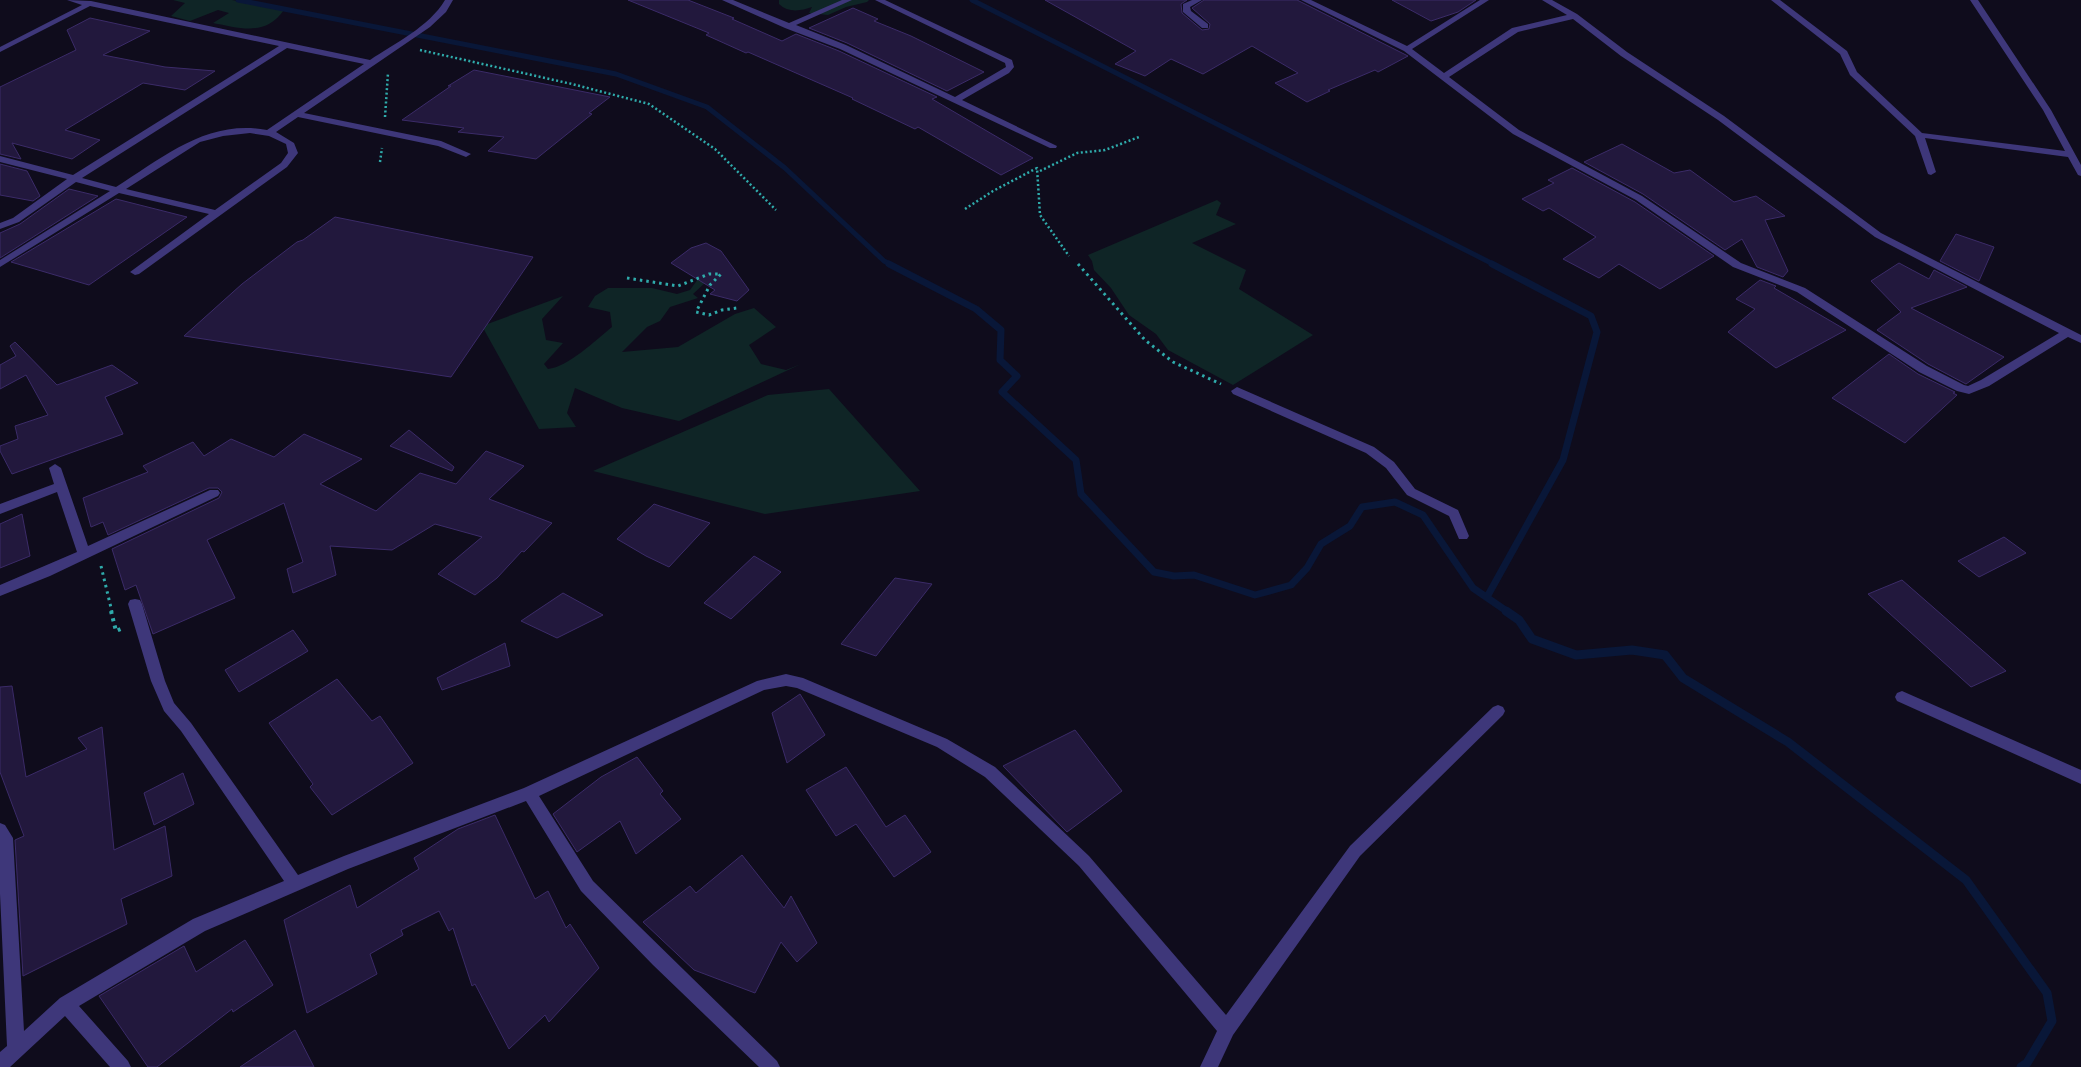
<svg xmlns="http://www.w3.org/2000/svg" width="2081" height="1067" font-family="Montserrat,sans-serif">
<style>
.green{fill:#0f2526}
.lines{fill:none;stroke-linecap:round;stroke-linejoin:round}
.stream-far2{stroke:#091738;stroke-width:5}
.stream-far1{stroke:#091738;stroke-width:7}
.stream{stroke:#091738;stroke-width:9}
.building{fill:#22183d;stroke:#3b2b68}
.path-far2{stroke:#2fabab;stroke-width:2.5;stroke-dasharray:2 2.5;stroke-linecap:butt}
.path-far1{stroke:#2fabab;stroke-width:3;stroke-dasharray:2.5 4;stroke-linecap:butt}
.path{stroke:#2fabab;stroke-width:4;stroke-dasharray:3 4.5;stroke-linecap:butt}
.street{fill:#3e377a;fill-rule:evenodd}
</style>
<rect width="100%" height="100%" fill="#0f0c1c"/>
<path class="green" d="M173,0H232L284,10C265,37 240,28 213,23L229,13L218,10L190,21L171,16L185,3Z
M779,0H869L867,2L846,7L828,15L809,13L812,7C801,11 788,13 779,4Z
M1217,200L1221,203L1216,215L1236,224L1192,243L1246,270L1239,289L1313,335L1233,385L1168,350L1156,334L1129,315L1111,288L1094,270L1092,261L1088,255Z
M698,279L707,281L693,294L698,298L670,307L660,321L647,327L622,352L678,347L735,314L754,308L776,327L749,345L761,364L786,370L801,364L679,421L622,408L575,388L567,413L576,427L539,429L482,326L563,296L542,319L546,340L563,343L544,364L548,369C568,367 596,340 612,327L610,312L588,307L595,296L608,288H652L677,294L690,290Z
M829,389L920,491L765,514L593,471L768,395Z"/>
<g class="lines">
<path class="stream-far2" d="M238,0L616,74L707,107L785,168L884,261L892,265
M972,0L1495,265"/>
<path class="stream-far1" d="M889,264L976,309L1001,330L1000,360L1017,376L1002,392L1076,460L1081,494L1154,572L1174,576L1194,575L1255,595L1291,585L1307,568L1321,544L1350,526L1362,507L1395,502L1423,515L1473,588L1508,612
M1487,597L1563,460L1597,332L1591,316L1492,264"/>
<path class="stream" d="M1506,611L1519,620L1532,639L1576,655L1632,650L1665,655L1683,678L1788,742L1966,880L2047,993L2052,1021L2027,1063L2021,1067"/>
</g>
<path class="building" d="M628,0H688L734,18L732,19L782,41L796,34L839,51L937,97L932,99L1033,158L1001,175L918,127L915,129L852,99L853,98L748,52L746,53L706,35L709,33Z
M1045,0H1187L1181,4L1182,13L1202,30L1209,29L1210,24L1192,8L1204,0H1297L1408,56L1378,72L1375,70L1328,90L1330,91L1307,102L1275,83L1298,73L1252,46L1203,74L1171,59L1145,76L1115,64L1136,51Z
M1392,0H1476L1458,12L1431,21Z
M853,8L878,19L874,21L911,36L984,72L947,91L847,43L809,28Z
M90,18L150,31L103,55L165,67L215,71L185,90L143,83L65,130L100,140L72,159L12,143L21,159L0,154V87L76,50L67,30Z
M474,70L610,97L589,113L592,114L536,159L488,151L504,137L458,132L464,128L402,120L451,86H448Z
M1622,144L1674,173L1690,170L1734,202L1756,196L1785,216L1765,220L1788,271L1783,277L1757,267L1742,239L1725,250L1643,194L1584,162Z
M0,164L27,171L40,196L33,201L0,195Z
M1572,168L1635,202L1714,256L1660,289L1619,264L1599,278L1563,259L1596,237L1549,208L1543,211L1522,199L1554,183L1548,180Z
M69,189L98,196L0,258V233L20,224Z
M116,199L187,217L89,285L11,262Z
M335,217L533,257L451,377L184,336L242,284L297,242L303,240Z
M1956,234L1994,247L1979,281L1940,261Z
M706,243L721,251L749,290L737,301L710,294L715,290L671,263L691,248Z
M1899,263L1929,279L1934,270L1967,287L1911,308L2004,357L1966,384L1928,364L1877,330L1901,312L1871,281Z
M1760,280L1776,286L1774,288L1846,330L1776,368L1728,332L1755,309L1736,299Z
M15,342L57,385L112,365L138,383L105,397L123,434L12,474L0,451V446L18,439L15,426L48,415L26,375L0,389V365L16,356L10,346Z
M1889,354L1918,374L1955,392L1953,393L1957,395L1905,443L1832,398Z
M409,430L454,467L452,471L390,446Z
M304,434L362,459L320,484L376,511L420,473L456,484L486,451L524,466L489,499L552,523L524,552L522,551L497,578L475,595L438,574L482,537L435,524L392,550L330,546L336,575L293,593L287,569L303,562L284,503L207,540L235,598L153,634L136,585L125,590L112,549L219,498L222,492L218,488H209L108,535L103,522L91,527L83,498L148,472L143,466L193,442L204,456L231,439L274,457Z
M654,504L710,523L669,567L646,556L617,539Z
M22,514L30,556L0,568V524Z
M2004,537L2026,553L1979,577L1958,561Z
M754,556L781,572L731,619L704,603Z
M895,578L932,584L876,656L841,644Z
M1902,580L2006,671L1971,687L1868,594Z
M563,593L603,615L557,638L521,621Z
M293,630L308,651L239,692L225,670Z
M505,643L510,666L442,690L437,678Z
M337,679L372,721L380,716L413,763L332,815L310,787L313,784L269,723Z
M12,686L26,777L87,749L78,738L102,727L114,850L165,826L172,876L121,899L127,924L23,976L15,840L24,836L0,772V687Z
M800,694L825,735L787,763L772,713Z
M1075,730L1122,791L1067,832L1003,766Z
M637,757L663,791L660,794L681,819L636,854L620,821L577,852L553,814L601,777Z
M846,767L886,827L905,815L931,852L894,877L856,824L836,836L806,790Z
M183,773L194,804L154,825L144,793Z
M495,815L535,899L548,891L566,928L570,924L599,968L549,1022L545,1015L509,1049L475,984L472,986L453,928L449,931L439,911L401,930L403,935L370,954L377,974L307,1013L284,920L350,885L357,908L419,869L414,858L458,829Z
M742,855L784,908L791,896L817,943L797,962L781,942L755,993L694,970L643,922L690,886L696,893Z
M245,940L273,985L233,1012L232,1009L157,1067H148L99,996L184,946L196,972Z
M295,1030L314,1067H240Z"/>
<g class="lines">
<path class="path-far2" d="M420,50L572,84L649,104L715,149L776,210
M385,117L388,73
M380,162L382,148
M1040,171L1077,153L1105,150L1139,137
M965,209L993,191L1037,168L1040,215L1069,256"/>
<path class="path-far1" d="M1078,264L1145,340L1173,362L1221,384
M627,278L678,286L709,274H721L710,285L696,312L709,315L722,310L737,308
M101,566L112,612"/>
<path class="path" d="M111,611L116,631L123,628"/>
<path class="street" d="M67,0L91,1L370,60C395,43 429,27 445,0H453L446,12L430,27L304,113L441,141L471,154L466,157L438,146L298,117L276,132L294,143L298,153L287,167L139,274L135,275L130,272L209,214L119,193L0,267V260L110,191L76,182L19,222L0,229V223L13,218L67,179L0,162V156L73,175L279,46L90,6L0,52V47L82,5ZM287,48L364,64L267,130C207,119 164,157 116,187L82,178ZM250,133L269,136L286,144L288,153L281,163L215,210L126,189L200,142L223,136Z
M722,0H733L789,23L842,0H852L796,25L846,45L955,97L1006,67L1005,63L875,0H885L1012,60L1014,67L1009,73L962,100L1057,146L1056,148H1050L840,49L785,28Z
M1192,0H1202L1190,7L1191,11L1208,24V28H1202L1183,12V4Z
M1301,0H1311L1407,46L1480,0H1489L1412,49L1444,73L1512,28L1567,15L1542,0H1552L1577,14L1627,52L1724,116L1881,233L2081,335V343L2068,337L1989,386L1969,394L1957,391L1919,372L1797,292L1733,267L1636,200L1513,134L1404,51ZM1573,19L1621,56L1718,120L1875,237L2059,333L1981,380L1968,386L1964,385L1927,366L1805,288L1741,263L1642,196L1519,130L1449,77L1518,32Z
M1771,0H1780L1847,51L1857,72L1922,133L2065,151L2043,110L1970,0H1978L2051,110L2081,165V176L2078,175L2068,157L1925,138L1936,172L1931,175L1928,174L1915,136L1850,75L1840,54Z
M1237,387L1374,447L1394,462L1415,489L1458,510L1469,536L1467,539H1459L1449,516L1407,495L1386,468L1366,453L1233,394L1231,391Z
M55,464L61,468L88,546L210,490H218L220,493L218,496L50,576L0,596V585L77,552L57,492L0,514V504L54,484L49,468Z
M135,599L140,600L142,604L165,681L174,703L191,723L298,875L344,856L524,788L757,681L786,674L803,678L947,739L995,767L1089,856L1226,1015L1350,846L1493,707L1498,705L1503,707L1505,711L1503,715L1360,856L1233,1035L1218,1067H1200L1217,1031L1079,866L985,777L937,747L797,688L786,686L764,690L539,796L593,881L777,1061L780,1067H759L653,965L581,891L526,801L348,869L205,931L79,1006L128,1061L131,1067H110L65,1016L10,1067H0V1052L7,1046L0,894V823L5,825L13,838L24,1031L60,998L193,919L284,881L181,731L164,711L151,681L128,604L130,600Z
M1902,691L2081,770V784L1897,701L1895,697L1897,693Z"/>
</g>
</svg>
